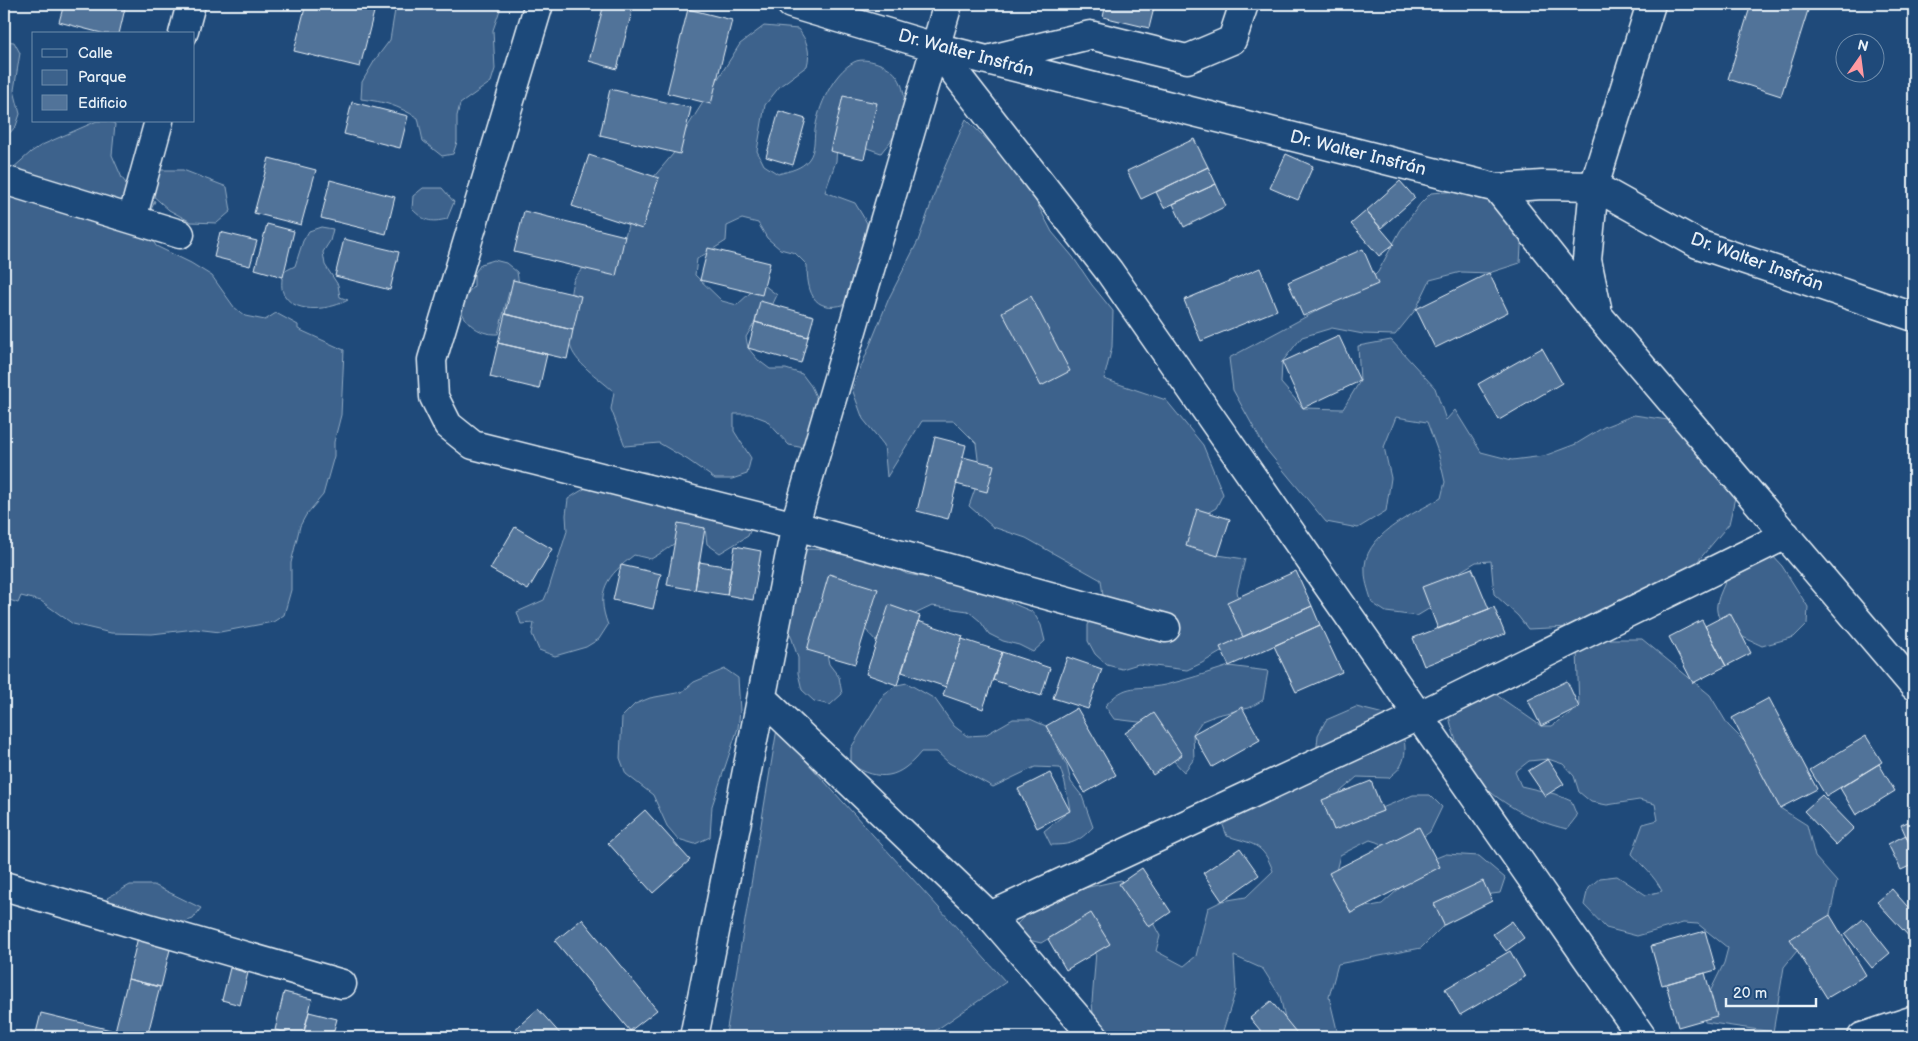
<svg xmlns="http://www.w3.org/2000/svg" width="1918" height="1041" font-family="'Balsamiq Sans',sans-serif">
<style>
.green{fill:#3c628c;stroke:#92aac2}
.building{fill:#517399;stroke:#e8f1f8}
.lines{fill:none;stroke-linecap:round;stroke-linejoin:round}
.minor-casing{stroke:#e8f1f8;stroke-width:31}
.minor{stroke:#1f4a7a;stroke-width:28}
.labels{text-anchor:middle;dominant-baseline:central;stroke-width:4;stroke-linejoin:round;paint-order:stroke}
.street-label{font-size:18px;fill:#e8f1f8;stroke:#1f4a7a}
</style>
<rect width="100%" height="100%" fill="#1f4a7a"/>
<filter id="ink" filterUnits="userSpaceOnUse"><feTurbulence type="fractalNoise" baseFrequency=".02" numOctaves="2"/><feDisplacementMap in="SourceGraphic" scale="10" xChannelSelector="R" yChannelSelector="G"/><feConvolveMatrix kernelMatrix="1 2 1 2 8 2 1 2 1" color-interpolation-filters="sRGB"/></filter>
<g filter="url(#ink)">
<path class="green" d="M396,4H502L493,30L495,69L491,82L460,104L457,116V142L453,154L442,156L423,141L418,118C396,105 386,102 361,99L362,82L375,60L390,40Z
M764,26L798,29C807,40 811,52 807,66L780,86L765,105L757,151L764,165L778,174C789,171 802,169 809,159C815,151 814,139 815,130C818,107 833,73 854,62C861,58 873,61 880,64C905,72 909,102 900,125C897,135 887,145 881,153L864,147L837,145L836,161L825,192L855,203L867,223L860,255L858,300C821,315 807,304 807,265L795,253L780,249L767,238L758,223L742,219L727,226L726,241L697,259L695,275L722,301L737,305L750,293L764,285L777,295L770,310L755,322L746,337L748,348L758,360L770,369H786L802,374L811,386L818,401L809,449L789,445L766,420L750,414H734V431L751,458L747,474L732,479H715L688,460L659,443L625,446L611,409L614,392C602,380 577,365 571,348C567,337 569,294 573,282C574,277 581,271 584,267L601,270L624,239L633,208L652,179L673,154L688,126L740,44Z
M4,41L14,42L20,53L14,90L20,114L16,126L8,135L4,154Z
M966,119L1021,173L1052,232L1073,257L1092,285L1113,311L1112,347L1104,379L1166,400L1203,445L1223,494L1216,508L1202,516L1211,554L1245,559L1237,591L1245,638L1202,663L1187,670L1138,664L1122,669L1107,665L1095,654L1088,641V625L1103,596L1101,580L1026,538L993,527L969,506L980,475L976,443L954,421H922L887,477L884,445L863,419L852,389L889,298L918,241L940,178Z
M97,121H109L115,124L112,155L122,178L131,190L142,197L155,201L150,212V235L156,246L191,263L212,276L234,307L245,316L265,320L276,313L298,325V329L344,350L341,415L334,442V456L323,495L306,515L300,526L291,563V590L284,615L273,622L220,632L195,629L152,634L111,633L73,624L41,601L21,596L18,603L4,598V159L12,169L31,152L42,145Z
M160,170H183L227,187L231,211L217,223L191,222L169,210L151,194Z
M423,188H442L454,202L447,219C430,223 424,221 412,209L413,196Z
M1497,188L1522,230L1520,263L1489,273L1461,272L1430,280L1416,309L1395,335L1363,334L1332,328L1302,337L1282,362L1281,383L1303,408L1343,409L1360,381L1358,346L1391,340L1435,388L1446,420L1455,410L1481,452L1512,460L1544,456L1576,444L1604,427L1634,415L1668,420L1736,493L1729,524L1687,574L1570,627L1528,629L1518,616L1494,594L1491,561L1476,562L1461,571L1445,599L1417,616L1386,612L1372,603C1370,594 1365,583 1365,573C1361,535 1414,514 1441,498L1445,482L1438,452L1427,422L1396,417L1384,447L1391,478L1386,511L1358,528L1326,522L1265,448L1233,390L1229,358L1365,285L1378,272L1400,231L1420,204L1431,193Z
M321,227L333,229L330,241L323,252L325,265L338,285L340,297L348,300C332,309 297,315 285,296C280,290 282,279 283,272L295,266L303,241L309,231Z
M494,260L506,263L517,272L519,284L509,292L498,334C477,335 464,322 458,303L474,286V274L481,264Z
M630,471L646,472L754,521L748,536L720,553L707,544L705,528C682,534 671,548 651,559L634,555C607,576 595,591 608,625L599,639L586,647L555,656L539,650L532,634L534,623L521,624L517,612L544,600L549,588L567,531L566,515L568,499C587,486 607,476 630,471Z
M808,549L840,550L871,556L907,574L940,580L988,593L1033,612L1041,625L1045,641L1033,652L1019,645L1003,641L989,634L980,621L968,611L932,606L917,613L891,636L876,641L865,629L822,631L829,664L839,677L842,694L830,705L814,701L802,690L798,673V658L785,617L799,551Z
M1771,554L1782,566L1808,607L1807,624L1794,637L1762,646C1746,638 1713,627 1717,604C1719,594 1725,584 1728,575Z
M1608,639H1642L1710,695L1728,725L1751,748L1764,778L1780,808L1807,825L1815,857L1837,882L1830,915V922L1805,941L1784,967L1773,1032L1705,1022L1703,1006L1724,963L1728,948L1698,924L1683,923L1637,936L1606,928L1584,905L1588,888L1600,878L1617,876L1646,895L1662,891C1654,875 1643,867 1632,854L1643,824L1658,820L1655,804L1639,800L1607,805L1591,802L1579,792L1574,776L1563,764L1548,759L1529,761L1515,772L1521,786L1555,794L1571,801L1577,816L1567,829C1532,821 1498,803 1474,776C1464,765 1451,730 1449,715L1488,689L1541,726H1552L1579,707L1577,650Z
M1229,666L1268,671L1263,700L1249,708L1217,715L1202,721L1193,734L1194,759L1184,772L1173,760L1147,723L1114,719L1105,706C1127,681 1136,691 1165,685C1186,680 1207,673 1229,666Z
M725,669L738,678L740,711L738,728L712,806L710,837L695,844L678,839L667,826L653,795L626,774L620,758L622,717L635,704L650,698L682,692L694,682Z
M907,683L935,699L954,726L967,736L985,735L1013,719H1030L1046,726L1067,766L1071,782L1082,796L1093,827C1079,842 1071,845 1051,845L1044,831L1070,810L1065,783L1060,768L1035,767L993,787L949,763L937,752H921C899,779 881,782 851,765V748L884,694L897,685Z
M1356,707L1396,717C1403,732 1410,751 1400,767C1398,771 1392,774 1389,778L1357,777L1332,799L1351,822L1383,811L1382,808L1413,795H1430L1442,807L1430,832L1417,841L1386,845L1370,840L1340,855L1336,871L1338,887L1365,907L1382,904L1431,860L1446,854L1479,856L1505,878L1500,893L1484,895L1444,925L1421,948L1338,964L1329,997L1337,1030L1342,1037H1289L1280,996L1263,969L1234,956L1236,990L1221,1037H1095L1092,1002L1097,939L1092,924L1076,922L1041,943L1025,939L1017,924L1040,900L1057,894L1121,880L1144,906L1160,936L1156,951L1184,966L1196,956L1208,908L1222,901L1246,897L1273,871C1263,843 1253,844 1227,836L1221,820L1315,767L1318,735L1326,720Z
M777,729L1006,982L926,1037H745L726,1034Z
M130,885H154L201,908L193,919L169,927L124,917L107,898Z"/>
<path class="building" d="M64,4H126L119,34H105L59,22Z
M306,4H376L360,67L294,51Z
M604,4H634L617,69L589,61Z
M1106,4H1155L1149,28L1103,17Z
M1751,4H1810L1781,96L1728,79Z
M688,9L732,20L711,104L667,93Z
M610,89L691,108L680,154L600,135Z
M843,96L877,103L864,159L830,151Z
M352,102L408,116L400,148L344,134Z
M779,111L806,119L793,165L766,157Z
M1194,139L1208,167L1141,199L1127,171Z
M1286,154L1313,166L1298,200L1270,188Z
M589,155L659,178L642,229L572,206Z
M269,158L316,170L301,225L254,213Z
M1208,167L1216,184L1164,208L1156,192Z
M330,180L395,197L386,234L321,218Z
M1400,181L1415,198L1381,228L1366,211Z
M1216,184L1226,206L1184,227L1173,204Z
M524,211L625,236L616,276L514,252Z
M1366,211L1394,244L1379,256L1351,224Z
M267,224L294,231L283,277L255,269Z
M220,232L257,241L250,266L214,257Z
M344,239L399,252L390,290L335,276Z
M708,248L770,263L762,295L700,280Z
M1363,249L1378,284L1303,316L1288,282Z
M1260,268L1277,310L1201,341L1184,300Z
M1489,273L1508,312L1435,348L1416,309Z
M513,280L581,296L573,330L505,314Z
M1031,296L1070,371L1041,386L1002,312Z
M760,301L814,316L808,337L755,322Z
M505,314L573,330L567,359L498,343Z
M755,322L808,337L801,363L748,348Z
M1339,336L1360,381L1303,408L1282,362Z
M498,343L547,354L539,389L490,377Z
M1542,348L1562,383L1499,420L1478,384Z
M935,437L966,445L948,519L917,511Z
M963,457L994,465L987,492L956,484Z
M1197,509L1230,519L1218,556L1186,546Z
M678,523L705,528L695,590L667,585Z
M515,527L552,549L528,590L490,569Z
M735,546L761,551L753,600L727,595Z
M699,562L731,567L727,595L695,590Z
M621,565L661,574L653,609L613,600Z
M1472,568L1489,609L1438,629L1422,587Z
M1296,571L1312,606L1243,637L1227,602Z
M829,574L878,589L855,664L807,650Z
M889,605L920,616L897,685L866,674Z
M1312,606L1320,625L1229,666L1220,647Z
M1494,607L1505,634L1424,666L1413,638Z
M1730,613L1751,653L1726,666L1705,626Z
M1702,620L1726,666L1693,683L1669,637Z
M918,621L963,636L946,687L902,672Z
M1320,625L1342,672L1296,692L1274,646Z
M962,639L1002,652L983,709L943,695Z
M1002,652L1050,668L1041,696L993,680Z
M1067,657L1102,669L1088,709L1053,698Z
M1567,681L1579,707L1541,726L1528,700Z
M1769,698L1817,789L1780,808L1732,718Z
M1242,707L1260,740L1212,767L1193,734Z
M1077,708L1116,775L1085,793L1046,726Z
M1154,713L1182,755L1153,775L1125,733Z
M1866,736L1882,762L1826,796L1810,770Z
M1548,759L1564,784L1545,796L1528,771Z
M1879,764L1895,791L1856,815L1840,788Z
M1050,773L1070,811L1037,828L1018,789Z
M1371,781L1383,811L1334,830L1322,800Z
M1822,795L1854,828L1836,845L1804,811Z
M645,810L690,860L653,893L608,843Z
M1914,819V854L1901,825Z
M1419,827L1440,867L1351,913L1329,873Z
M1906,835L1914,854V864L1901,870L1888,844Z
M1240,848L1259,875L1222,901L1203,873Z
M1142,868L1171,912L1149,927L1119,884Z
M1483,881L1492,901L1444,925L1434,904Z
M1892,889L1914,914V942L1877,902Z
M1091,913L1110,944L1066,970L1048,939Z
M1830,915L1866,975L1827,998L1790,939Z
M582,919L657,1010L630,1031L555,941Z
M1863,919L1890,953L1872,968L1845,934Z
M1512,921L1524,938L1506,951L1493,934Z
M1705,931L1716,970L1662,985L1651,946Z
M139,933L172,941L161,987L128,979Z
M1510,951L1525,977L1460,1015L1445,989Z
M230,968L248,973L240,1005L222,1000Z
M1705,973L1717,1016L1678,1027L1666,984Z
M128,979L160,987L147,1037H124L114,1035Z
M284,992L312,999L303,1037L275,1030Z
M1271,1001L1300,1037H1266L1250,1018Z
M538,1009L563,1037H518L513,1031Z
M309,1012L337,1019L332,1037H302Z
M41,1013L111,1030L109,1037H35Z"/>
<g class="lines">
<g class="minor-casing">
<path id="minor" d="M539,4L432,360L434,397L448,425L473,445L796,526L1166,628
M791,4L935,47L1497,188L1542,185L1594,186L1698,244L1914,317
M183,34L191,4
M935,47L1109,271L1642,1037
M991,59L1090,35L1187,59L1232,40L1244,4
M4,180L180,234
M1497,188L1598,315L1914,686
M132,219L159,121
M1597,308L1587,260L1594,186L1651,4
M762,698L990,916L1094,1037
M4,886L342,984
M990,916L1418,716L1786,535
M694,1037L798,514L948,4
M1862,1037L1914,1020"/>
</g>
<use href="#minor" class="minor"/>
</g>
</g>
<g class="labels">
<g class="street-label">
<text transform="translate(966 53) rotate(15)">Dr. Walter Insfrán</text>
<text transform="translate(1358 153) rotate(14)">Dr. Walter Insfrán</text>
<text transform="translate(1757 262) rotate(20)">Dr. Walter Insfrán</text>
</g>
</g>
<rect width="1918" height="1041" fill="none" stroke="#1f4a7a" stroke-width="20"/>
<rect x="10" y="10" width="1898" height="1021" fill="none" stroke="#e8f1f8" stroke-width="2" filter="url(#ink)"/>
<rect x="32" y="32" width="162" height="90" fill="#1f4a7a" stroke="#6f8dac"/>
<rect x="42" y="49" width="25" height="8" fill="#1f4a7a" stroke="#6f8dac"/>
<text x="78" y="58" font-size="15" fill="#e8f1f8">Calle</text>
<rect x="42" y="70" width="25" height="15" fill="#3c628c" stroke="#6f8dac"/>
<text x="78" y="82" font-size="15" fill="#e8f1f8">Parque</text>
<rect x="42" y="95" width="25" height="15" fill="#517399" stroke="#6f8dac"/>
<text x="78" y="108" font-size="15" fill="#e8f1f8">Edificio</text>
<g transform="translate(1860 58) rotate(14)"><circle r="24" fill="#1f4a7a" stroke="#6f8dac"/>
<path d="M0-4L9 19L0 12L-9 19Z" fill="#ff9aa2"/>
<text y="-8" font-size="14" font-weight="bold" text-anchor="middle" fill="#e8f1f8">N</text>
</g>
<path d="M1726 998v8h90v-8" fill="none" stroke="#e8f1f8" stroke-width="2.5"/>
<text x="1733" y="998" font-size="15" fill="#e8f1f8" stroke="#1f4a7a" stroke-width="4" paint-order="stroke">20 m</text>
</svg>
